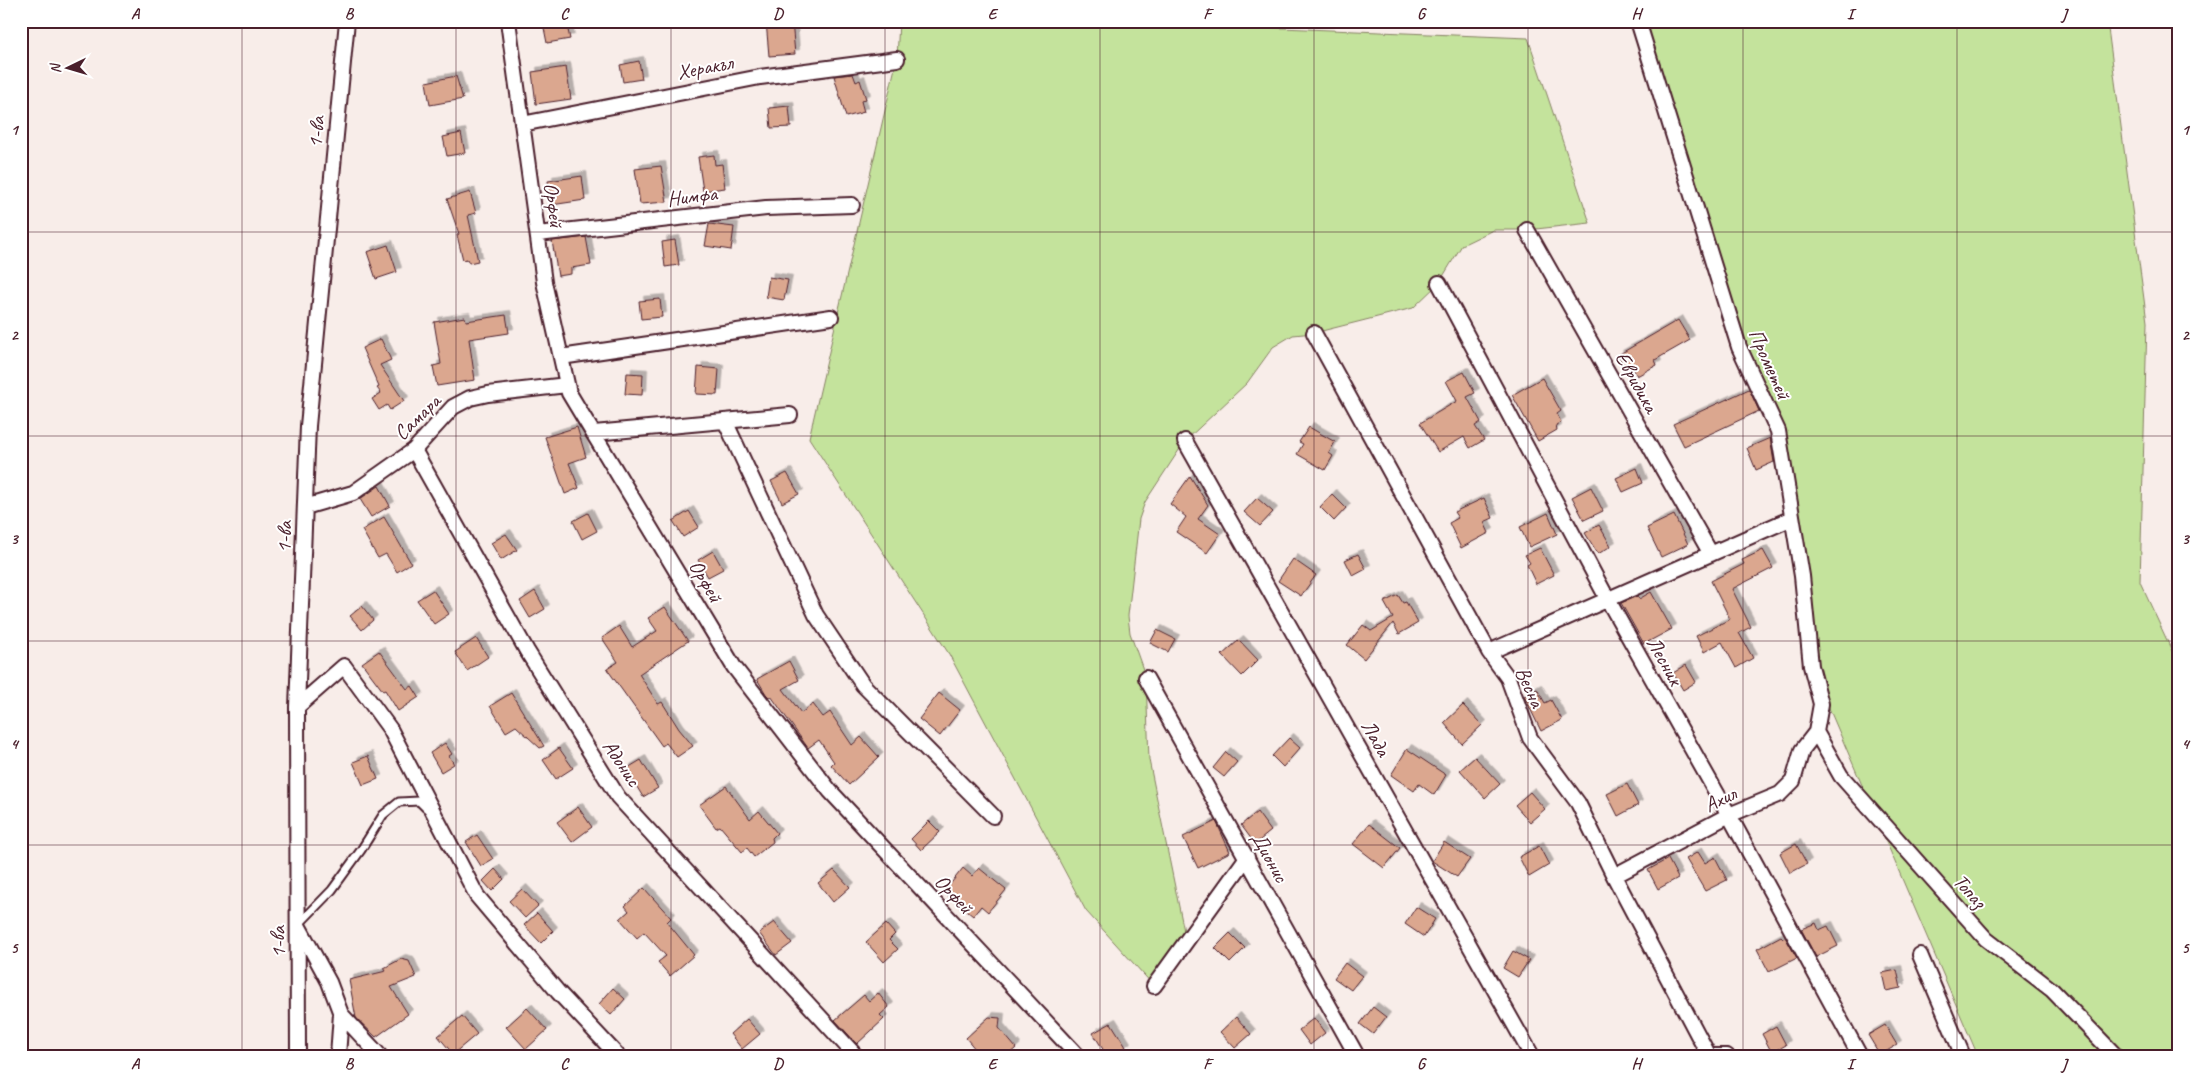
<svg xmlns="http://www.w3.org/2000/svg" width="2199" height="1077" font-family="Caveat,sans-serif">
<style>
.green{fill:#c4e39c;stroke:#878164}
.building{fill:#dba78f;stroke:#4a1f2b;filter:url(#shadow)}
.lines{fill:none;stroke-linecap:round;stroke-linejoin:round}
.lane-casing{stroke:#4a1f2b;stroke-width:11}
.street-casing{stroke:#4a1f2b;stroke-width:18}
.lane{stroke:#fff;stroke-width:7}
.street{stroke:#fff;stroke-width:14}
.grid{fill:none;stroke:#4a1f2b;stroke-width:1;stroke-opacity:0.55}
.labels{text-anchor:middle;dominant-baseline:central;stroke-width:4;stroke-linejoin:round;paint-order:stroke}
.street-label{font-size:21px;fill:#4a1f2b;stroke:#fff}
.neatline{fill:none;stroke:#4a1f2b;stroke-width:2}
.grid-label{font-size:16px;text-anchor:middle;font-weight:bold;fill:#4a1f2b}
</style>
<defs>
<filter id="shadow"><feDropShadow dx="4.5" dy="-4.5" stdDeviation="0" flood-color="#0004"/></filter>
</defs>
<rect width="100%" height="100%" fill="#f8ede9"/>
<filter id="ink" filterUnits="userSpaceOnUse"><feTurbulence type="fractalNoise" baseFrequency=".02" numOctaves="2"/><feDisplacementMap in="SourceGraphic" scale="10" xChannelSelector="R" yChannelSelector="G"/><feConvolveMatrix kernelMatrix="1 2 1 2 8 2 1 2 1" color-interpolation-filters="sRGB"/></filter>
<g filter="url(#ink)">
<path class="green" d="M899,21H1260L1256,27L1528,38L1590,223L1527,230H1493L1462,245L1439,283L1413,308L1314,333L1293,335L1273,347L1247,383L1185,441L1145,502L1139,519L1128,616L1130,633L1146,678L1149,760L1186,941L1154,986L1086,911L949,654L809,438L897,59Z
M1638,21H2107L2147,322L2140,582L2178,664V1056H1978L1811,666L1778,431L1739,347Z"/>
<path class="building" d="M551,21H566L570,39L547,43L543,23Z
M766,21H792L795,54L769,56Z
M639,61L642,79L623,82L620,65Z
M566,67L571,99L536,104L532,72Z
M853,74L856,82L860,80L866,99L861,101L864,112L846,117L834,76Z
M456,76L463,99L430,105L426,82Z
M789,106L791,127L771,128L769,108Z
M461,133L465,153L447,156L443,137Z
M714,155L715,165L722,164L725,188L703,191L698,157Z
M661,166L667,202L640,204L635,169Z
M582,176L585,200L551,205L548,181Z
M470,192L476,213L468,215L478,261L469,263L467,259L463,260L457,235L459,234L447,199Z
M709,224L734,227L731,250L705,246Z
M586,237L591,265L571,268V274L558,276L552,241Z
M675,240L679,265L665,267L662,242Z
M388,245L397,272L376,279L367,252Z
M769,277L788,280L784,300L766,297Z
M660,299L662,317L641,319L639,301Z
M506,315L509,333L469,339L475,380L437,386L433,366L441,364L434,322L465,317L466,321Z
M1678,320L1690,340L1655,360L1657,365L1637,376L1631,364L1625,367L1618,355Z
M381,339L391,360L380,365L404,401L390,410L387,405L379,410L372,399L381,393L377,388L379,387L362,348Z
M698,367L719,369L717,395L696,394Z
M1464,372L1475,393L1467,397L1481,422L1475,426L1484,440L1470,448L1464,437L1438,452L1420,423L1457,401L1446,381Z
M627,373L643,374L642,395L625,394Z
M1542,378L1561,411L1557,414L1561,422L1556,425L1557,430L1538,441L1512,395Z
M1749,389L1759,411L1684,446L1673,424Z
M577,427L586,457L569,463L579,488L565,494L545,437Z
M1309,427L1335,442L1329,453L1333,456L1325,470L1297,454L1303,444L1299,442Z
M1770,438L1774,462L1756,470L1747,448Z
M1637,468L1643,483L1623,492L1616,478Z
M787,473L799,494L782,503L771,481Z
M1190,476L1208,505L1198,519L1220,534L1207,553L1176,532L1186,517L1170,504Z
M379,486L390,506L371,517L360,499Z
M1591,487L1603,511L1584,520L1572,497Z
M1332,494L1346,508L1334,521L1320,507Z
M1257,498L1273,512L1260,526L1244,512Z
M1484,498L1493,518L1484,522L1489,533L1461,548L1449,523L1458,518L1454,512Z
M689,511L699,527L683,537L673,521Z
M588,513L597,531L582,539L573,521Z
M1548,513L1557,534L1529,547L1520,527Z
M1674,515L1688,544L1661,557L1647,528Z
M384,517L411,563L397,572L386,554L378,558L362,530Z
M1599,525L1611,546L1598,554L1585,533Z
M506,534L517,550L501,560L491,543Z
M1540,548L1554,575L1536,584L1527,565L1530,563L1525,555Z
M1763,550L1773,568L1732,589L1751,627L1739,633L1753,658L1736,668L1722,642L1704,652L1696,636L1730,619L1711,581L1744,564L1742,560Z
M713,551L723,569L708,577L698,560Z
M1358,554L1366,569L1353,576L1345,560Z
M1293,559L1316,575L1301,596L1278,581Z
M433,590L449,614L434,624L417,600Z
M535,591L545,609L530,618L520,601Z
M1651,592L1672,629L1644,644L1621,603L1637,596L1639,599Z
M1398,595L1403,603L1406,602L1418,623L1399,634L1393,623L1364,659L1347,645L1363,625L1371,631L1393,618L1384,602Z
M362,606L373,620L362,630L350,616Z
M665,607L688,641L639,674L658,704L662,702L679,729L693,746L677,757L666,743L662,746L607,669L618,662L602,638L619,626L632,647L657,631L648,618Z
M1157,630L1175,639L1168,652L1150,643Z
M476,638L488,657L467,671L455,652Z
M1239,640L1258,660L1242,676L1222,655Z
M379,651L407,689L412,686L419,697L398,711L385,690L383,691L362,663Z
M789,661L799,680L783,689L801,713L813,704L823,717L830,712L852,745L861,737L879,757L849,785L831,765L834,762L819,740L808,748L771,696L769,697L766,694L757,679Z
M1686,665L1696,682L1683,690L1673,673Z
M1537,689L1545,703L1551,700L1562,720L1541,731L1524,696Z
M511,693L544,746L540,748L516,726L506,732L490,706Z
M939,693L960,710L940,736L919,719Z
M1463,705L1482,725L1462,744L1444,723Z
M1289,738L1300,748L1283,767L1272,756Z
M445,743L452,754L449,756L454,764L441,772L430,753Z
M559,748L573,768L556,779L543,760Z
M1407,749L1446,775L1434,795L1419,784L1414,791L1391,775Z
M1226,752L1237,762L1224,777L1213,768Z
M368,756L378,779L363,785L353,762Z
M1475,757L1500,784L1485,798L1460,770Z
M641,760L658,788L643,797L626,769Z
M1627,784L1638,805L1618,816L1607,794Z
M726,786L750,819L759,811L777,833L772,838L773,842L754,857L747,848L742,852L720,826L716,828L699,805Z
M1530,792L1545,809L1530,822L1515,805Z
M578,807L592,827L572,842L557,822Z
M1257,812L1271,831L1255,844L1241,825Z
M929,821L940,832L921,850L911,839Z
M1216,821L1230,852L1198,868L1183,837Z
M1369,824L1400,848L1384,868L1353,844Z
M477,835L493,859L481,866L466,842Z
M1444,842L1470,859L1457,877L1432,861Z
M1796,844L1807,864L1790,873L1780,853Z
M1539,846L1549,865L1529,877L1519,857Z
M1698,852L1705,863L1715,857L1727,880L1705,891L1686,859Z
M1668,859L1678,878L1658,889L1648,870Z
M963,868L972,876L979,868L1006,890L988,912L981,906L973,916L944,892Z
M495,869L504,879L492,891L483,881Z
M834,870L850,887L833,902L818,883Z
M644,888L671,918L667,922L694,955L670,976L658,962L666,956L644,932L637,938L620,919L629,911L625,906Z
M522,889L538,906L525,918L509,901Z
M1416,907L1435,919L1424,937L1405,924Z
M537,913L553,931L541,943L524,925Z
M774,922L792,943L776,955L759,933Z
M1816,923L1819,930L1828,926L1838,946L1816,957L1801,929Z
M886,924L895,934L889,940L898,949L884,962L866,942Z
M1230,933L1245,948L1230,963L1215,948Z
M1781,936L1783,938L1785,937L1797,958L1769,972L1757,949Z
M1513,951L1529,960L1518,977L1503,968Z
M401,959L409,961L416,977L391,987L408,1014L376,1037L356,1018L349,980L386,971L384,968Z
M1345,963L1362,976L1351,990L1334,978Z
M1897,970L1901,988L1886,991L1882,973Z
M613,988L625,999L611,1015L599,1004Z
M878,993L889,1007L880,1015L884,1019L857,1044L835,1020L864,995L869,1001Z
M1373,1007L1386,1017L1373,1034L1360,1024Z
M527,1008L547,1030L526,1049L506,1027Z
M462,1016L477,1034L453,1054L438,1036Z
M989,1017L1000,1018L999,1028L1016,1048L1007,1056H981L966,1038Z
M1236,1017L1251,1034L1235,1048L1220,1032Z
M1314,1018L1325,1033L1310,1045L1299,1030Z
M747,1019L760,1034L742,1049L730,1034Z
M1111,1023L1126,1047L1112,1056H1107L1093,1033Z
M1885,1025L1897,1045L1880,1055L1868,1035Z
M1776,1026L1786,1045L1772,1053L1762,1034Z"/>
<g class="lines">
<g class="lane-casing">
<path id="lane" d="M299,924L332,890L361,850L383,815L399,802L419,801L426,808"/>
</g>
<g class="street-casing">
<path id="street" d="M508,21L544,282L569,393L734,667L830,791L1078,1056
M522,124L760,77L897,59
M1527,230L1711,554
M538,234L766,208L852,205
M1439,283L1608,600L1729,815L1860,1056
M1314,333L1489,652L1508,678L1530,738L1578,803L1614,876L1709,1056
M561,357L831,317
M725,421L816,615L863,685L993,816
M594,433L790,415
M1185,441L1532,1056
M414,450L527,651L618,797L856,1056
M305,507L353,493L414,450L453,407L470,398L488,394L567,385
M1489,652L1792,518
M1146,678L1357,1056
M297,707L344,666L390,729L477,896L558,992L618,1056
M1816,732L1841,776L1986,939L2052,990L2116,1056
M1614,876L1729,815L1780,794L1793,781L1802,750L1816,732L1821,704L1811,666L1802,576L1778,431L1739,347L1638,21
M299,927L329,982L341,1014L380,1056
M1920,955L1963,1056
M1154,986L1247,857
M298,1056L297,707L308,426L347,21
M338,1056L341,1014
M1707,1056H1727"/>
</g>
<use href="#lane" class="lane"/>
<use href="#street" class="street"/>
</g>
</g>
<path class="grid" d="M242,21V1056M456,21V1056M671,21V1056M885,21V1056M1100,21V1056M1314,21V1056M1528,21V1056M1743,21V1056M1957,21V1056M21,232H2178M21,436H2178M21,641H2178M21,845H2178"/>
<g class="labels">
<g class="street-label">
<text transform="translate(705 67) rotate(-11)">Херакъл</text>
<text transform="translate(316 132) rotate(-85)">1-ва</text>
<text transform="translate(692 196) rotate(-7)">Нимфа</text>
<text transform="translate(554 205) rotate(82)">Орфей</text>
<text transform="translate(1770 364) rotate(66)">Прометей</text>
<text transform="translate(1637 382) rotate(61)">Евридика</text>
<text transform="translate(417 417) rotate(-44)">Самара</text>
<text transform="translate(284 537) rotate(-88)">1-ва</text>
<text transform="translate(706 581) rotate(59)">Орфей</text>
<text transform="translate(1665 661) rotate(61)">Лесник</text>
<text transform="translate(1530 687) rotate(66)">Весна</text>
<text transform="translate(1376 738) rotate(61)">Лада</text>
<text transform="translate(622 763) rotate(56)">Адонис</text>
<text transform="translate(1720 799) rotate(-26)">Ахил</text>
<text transform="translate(1270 857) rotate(61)">Дионис</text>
<text transform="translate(1970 891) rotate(48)">Топаз</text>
<text transform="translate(954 894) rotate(47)">Орфей</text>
<text transform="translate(278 942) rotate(-90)">1-ва</text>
</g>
</g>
<rect width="2199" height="1077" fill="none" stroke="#fff" stroke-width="55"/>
<g transform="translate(68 68) rotate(265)" stroke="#ffffff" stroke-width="4" paint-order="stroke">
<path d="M0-4L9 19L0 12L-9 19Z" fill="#4a1f2b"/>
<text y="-8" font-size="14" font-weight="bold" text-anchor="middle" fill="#4a1f2b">N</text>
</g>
<rect x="28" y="28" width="2144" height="1022" class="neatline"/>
<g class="grid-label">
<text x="135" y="19">A</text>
<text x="349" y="19">B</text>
<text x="564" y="19">C</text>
<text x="778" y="19">D</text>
<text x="992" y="19">E</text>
<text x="1207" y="19">F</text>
<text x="1421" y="19">G</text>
<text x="1636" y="19">H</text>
<text x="1850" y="19">I</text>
<text x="2064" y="19">J</text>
<text x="14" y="135">1</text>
<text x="2185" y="135">1</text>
<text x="14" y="340">2</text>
<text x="2185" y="340">2</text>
<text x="14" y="544">3</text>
<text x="2185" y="544">3</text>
<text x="14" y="749">4</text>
<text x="2185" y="749">4</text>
<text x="14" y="953">5</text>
<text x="2185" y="953">5</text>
<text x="135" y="1069">A</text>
<text x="349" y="1069">B</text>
<text x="564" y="1069">C</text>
<text x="778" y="1069">D</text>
<text x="992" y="1069">E</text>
<text x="1207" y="1069">F</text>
<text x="1421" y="1069">G</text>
<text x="1636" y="1069">H</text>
<text x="1850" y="1069">I</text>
<text x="2064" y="1069">J</text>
</g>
</svg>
